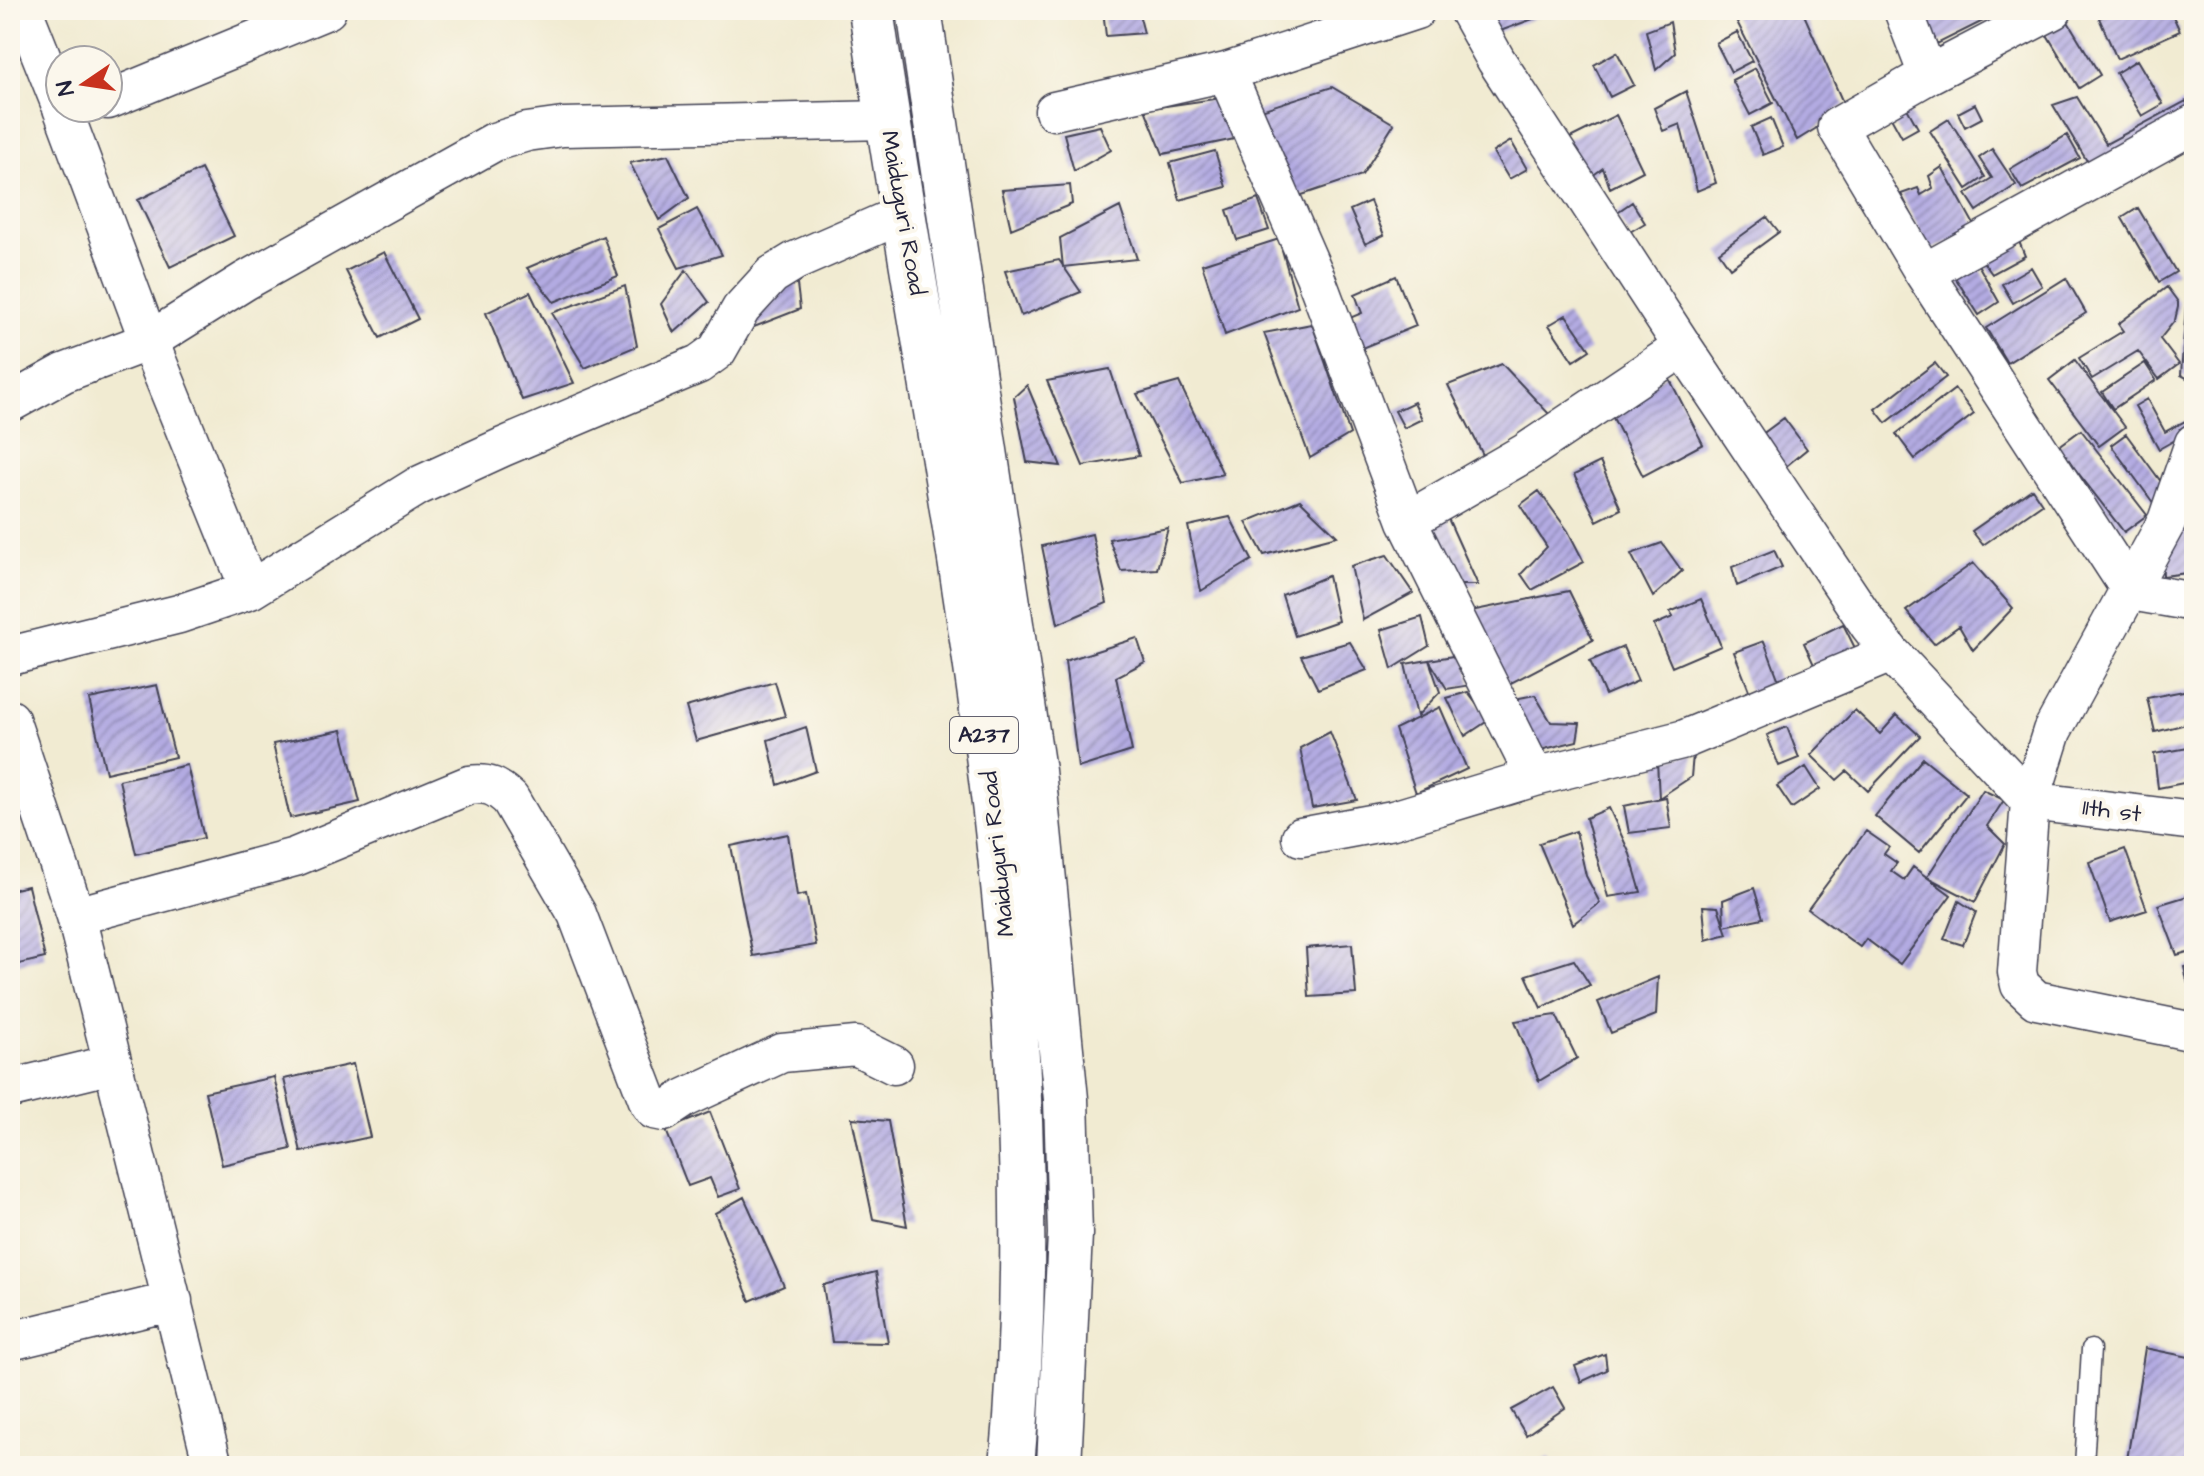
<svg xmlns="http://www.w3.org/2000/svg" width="2204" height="1476" font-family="'Architects Daughter',sans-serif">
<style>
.building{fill:url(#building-hatch)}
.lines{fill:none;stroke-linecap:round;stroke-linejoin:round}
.lane-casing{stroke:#414052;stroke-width:21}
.street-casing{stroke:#414052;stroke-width:41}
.highway-casing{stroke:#414052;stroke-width:47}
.lane{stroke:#fff;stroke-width:18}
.street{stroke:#fff;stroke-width:38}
.highway{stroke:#fff;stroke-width:44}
.labels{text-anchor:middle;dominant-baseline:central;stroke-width:8;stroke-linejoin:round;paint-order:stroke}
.shield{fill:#fbf7ec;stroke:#636270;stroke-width:2}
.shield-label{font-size:22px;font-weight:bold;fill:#22223b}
.street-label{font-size:24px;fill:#22223b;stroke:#fbf7ec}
</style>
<defs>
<pattern id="building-hatch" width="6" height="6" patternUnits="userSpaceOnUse" patternTransform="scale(2)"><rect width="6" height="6" fill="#b3abe2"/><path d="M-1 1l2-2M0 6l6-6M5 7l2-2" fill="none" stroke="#918bb8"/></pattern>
</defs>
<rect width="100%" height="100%" fill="#fbf7ec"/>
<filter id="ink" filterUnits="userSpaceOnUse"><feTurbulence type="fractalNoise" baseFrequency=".0125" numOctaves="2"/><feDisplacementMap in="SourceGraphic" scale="16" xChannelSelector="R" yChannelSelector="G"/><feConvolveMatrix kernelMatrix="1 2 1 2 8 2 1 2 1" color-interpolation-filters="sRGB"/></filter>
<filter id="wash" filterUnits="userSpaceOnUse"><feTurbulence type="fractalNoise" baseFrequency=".006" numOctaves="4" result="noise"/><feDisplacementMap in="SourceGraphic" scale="32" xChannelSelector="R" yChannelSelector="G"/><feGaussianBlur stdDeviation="1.8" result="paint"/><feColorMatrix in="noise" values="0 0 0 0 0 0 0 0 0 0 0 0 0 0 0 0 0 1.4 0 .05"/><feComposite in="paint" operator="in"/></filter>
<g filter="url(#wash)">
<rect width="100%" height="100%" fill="#f1ebd2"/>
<g id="blocks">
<path class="building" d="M1103,10H1138L1144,33L1106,36Z
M1257,10H1287L1261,21Z
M1496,10H1557L1495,33L1488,13Z
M1731,10H1802L1844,105L1815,129L1797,140Z
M1922,10H2005L1937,44Z
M2116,10H2170L2180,31L2117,59L2099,18Z
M2067,20L2100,75L2079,88L2046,33Z
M1670,22L1675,53L1656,70L1646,31Z
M1737,32L1752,61L1731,72L1716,43Z
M1617,52L1634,85L1610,97L1594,65Z
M2137,60L2163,104L2142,116L2116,73Z
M1755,68L1773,103L1750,115L1732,80Z
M1332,87L1394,124L1362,175L1290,199L1255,112Z
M1686,91L1716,183L1697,191L1680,124L1663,131L1654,108Z
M1228,97L1244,137L1163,154L1145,109Z
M2077,97L2106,144L2186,101L2192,112L2090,166L2053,105Z
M1903,101L1918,128L1902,137L1887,110Z
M1975,104L1982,118L1965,127L1958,113Z
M1616,115L1643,171L1610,188L1603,168L1588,179L1562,142Z
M1771,118L1783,147L1763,155L1751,127Z
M1949,119L1985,177L1967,189L1930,131Z
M1100,126L1111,150L1074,171L1064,134Z
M2067,135L2080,158L2022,189L2010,169Z
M1511,141L1527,169L1509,179L1493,152Z
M1992,149L2016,185L1977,211L1966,194L1992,178L1979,158Z
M1215,151L1226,187L1180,200L1170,163Z
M668,155L689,198L659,220L630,163Z
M1942,167L1977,230L1930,250L1901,194L1918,188L1921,195L1933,188L1929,176Z
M201,169L234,236L170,267L138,200Z
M1070,185L1072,204L1011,229L1002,190Z
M1258,199L1269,230L1237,240L1227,210Z
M1370,201L1384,235L1365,244L1350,210Z
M1632,202L1645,223L1628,233L1616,213Z
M1120,207L1137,259L1063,267L1060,238Z
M2138,208L2176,272L2159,282L2122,218Z
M697,209L722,255L679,268L659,229Z
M1767,217L1779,232L1730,268L1719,252Z
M603,236L618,276L554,302L527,268Z
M1279,239L1298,307L1225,335L1202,264Z
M2018,239L2025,256L1992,274L1982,260Z
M384,252L418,319L380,338L346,271Z
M1059,260L1081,292L1021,316L1005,271Z
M1976,261L1999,302L1979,315L1953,274Z
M2189,265H2194V382L2181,375Z
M2031,267L2042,286L2013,303L2002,284Z
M686,270L709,302L674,333L661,304Z
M796,276L800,309L754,327L747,311Z
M1396,276L1416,326L1352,352L1340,322L1362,313L1355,294Z
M2066,278L2086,313L2007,363L1986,328Z
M625,286L637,346L585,368L552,313Z
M2167,287L2178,302V307L2175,320L2160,339L2179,364L2159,379L2138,351L2092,379L2079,358L2123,331L2118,324Z
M530,292L574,383L522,400L486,313Z
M1566,315L1590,350L1573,361L1549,325Z
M1312,324L1350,434L1310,458L1264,333Z
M2075,360L2125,427L2099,446L2049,380Z
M1935,363L1946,377L1886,423L1875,409Z
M2145,363L2156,380L2113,409L2102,392Z
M1502,364L1550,415L1485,459L1448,385Z
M1110,369L1139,456L1083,466L1047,381Z
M1667,374L1703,444L1643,476L1610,412Z
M1179,382L1223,474L1183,483L1137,394Z
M1027,385L1061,466L1027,462L1014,397Z
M1955,389L1974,414L1915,459L1896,434Z
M2147,399L2165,432L2185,421L2191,431L2159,449L2135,406Z
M1414,402L1422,419L1404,428L1395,411Z
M1784,418L1807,449L1785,467L1761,435Z
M2081,430L2147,515L2124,532L2058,447Z
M2126,434L2170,494L2154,504L2111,445Z
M1600,462L1621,509L1597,521L1574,475Z
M2194,475V572L2163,576L2162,549Z
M2032,489L2042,504L1983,545L1972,531Z
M1539,491L1568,531L1584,562L1532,590L1521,574L1547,547L1520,505Z
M1300,500L1337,536L1264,555L1246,522Z
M1446,514L1478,585H1450L1422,520Z
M1230,517L1252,560L1201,591L1188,526Z
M1168,528L1157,569L1121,571L1109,539Z
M1092,534L1107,603L1058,624L1042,546Z
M1662,543L1682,571L1653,597L1631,554Z
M1774,550L1782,567L1737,586L1732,567Z
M1387,555L1413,593L1363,620L1351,566Z
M1973,563L2013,608L1973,650L1959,626L1934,644L1906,611Z
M1328,576L1338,621L1295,636L1282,595Z
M1569,591L1593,640L1509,684L1466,612Z
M1701,599L1721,646L1672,667L1654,625L1673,617L1670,612Z
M1422,617L1429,646L1392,669L1381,630Z
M1843,624L1855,648L1815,667L1804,643Z
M1137,638L1145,662L1116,677L1132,751L1078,768L1065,661Z
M1764,641L1779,681L1750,693L1734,652Z
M1350,642L1367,670L1318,689L1301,656Z
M1623,647L1638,681L1605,695L1590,661Z
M1465,654L1471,685L1447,689L1429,660Z
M1429,660L1440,692L1417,716L1405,664Z
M775,682L785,716L696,741L686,707Z
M157,685L175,757L106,773L89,699Z
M2194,689V722L2155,732L2147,698Z
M1468,692L1489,720L1465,736L1447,698Z
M1535,695L1551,722L1580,723L1577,741L1536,751L1509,700Z
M1440,707L1467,769L1416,793L1395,729Z
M1855,710L1880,734L1897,715L1920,736L1868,791L1847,771L1837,780L1811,755Z
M806,727L816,771L778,785L768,740Z
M1787,727L1799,758L1779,766L1767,735Z
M342,730L360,802L290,818L273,744Z
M1330,732L1357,800L1312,808L1300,748Z
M2194,747V781L2158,788L2154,754Z
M1693,755L1691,777L1659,798L1657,761Z
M1923,758L1967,794L1919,853L1875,816Z
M187,765L204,838L136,854L119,780Z
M1806,767L1820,789L1792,808L1777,786Z
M1983,790L2004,800L1987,826L2005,844L1975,902L1927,877Z
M1666,797L1671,828L1629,833L1624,806Z
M1609,808L1630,854L1641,892L1608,897L1586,818Z
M1576,831L1586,876L1600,903L1573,924L1539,843Z
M1866,831L1889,847L1884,854L1897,863L1891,871L1904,880L1913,867L1951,895L1900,964L1866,939L1860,947L1808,909Z
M788,834L797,896L806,894L816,945L753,956L731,846Z
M2125,849L2147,910L2110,922L2089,862Z
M28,886L45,958L10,966V890Z
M1754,888L1763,918L1724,926L1723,900Z
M2194,894V950L2177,955L2158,905Z
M1959,901L1976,912L1963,945L1944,939Z
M1703,906L1718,907L1727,934L1706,940Z
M1352,944L1356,994L1309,997L1306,948Z
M1574,960L1590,985L1541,1008L1526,975Z
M2194,965V993H2190L2184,967Z
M1658,977L1656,1015L1611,1033L1598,1002Z
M1556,1015L1577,1058L1539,1081L1515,1021Z
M353,1064L370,1137L301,1152L284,1079Z
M274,1077L291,1149L222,1165L205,1092Z
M710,1112L740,1189L718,1197L710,1178L688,1186L666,1130Z
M852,1118L888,1121L907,1226L873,1219Z
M744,1197L784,1286L750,1301L715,1213Z
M876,1272L888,1343L832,1342L823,1285Z
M2145,1348L2194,1358V1466H2126Z
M1605,1354L1607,1370L1581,1382L1575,1366Z
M1553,1387L1565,1408L1526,1435L1511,1410Z
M1549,1458L1552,1466H1538L1536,1463Z"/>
</g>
</g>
<g filter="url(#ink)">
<use href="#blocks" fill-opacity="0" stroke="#414052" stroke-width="2"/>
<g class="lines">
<g class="lane-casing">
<path id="lane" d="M2084,1466L2091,1349"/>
</g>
<g class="street-casing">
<path id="street" d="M23,10L60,103
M1468,10L1496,60L1683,347L1869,625L1891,653L2030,801L2194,821
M1903,10L1928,75
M2053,10L1928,75L1837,127L1924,273L2131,591L2194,602
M1226,72L1315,276L1407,521L1535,777
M108,100L327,10
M62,108L149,341L250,590
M1054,111L1226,72L1416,10
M1924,273L2194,124
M10,403L64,373L149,341L245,281L494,142L527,132L563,127L887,120
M2194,443L2167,521L2052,731L2030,801L2017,972L2020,985L2036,1000L2194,1032
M1407,521L1525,453L1683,347
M10,656L179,614L250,590L418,486L503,447L699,364L717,351L741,309L772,275L795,261L905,213
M10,719L76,916L213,1466
M1301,837L1393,820L1535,777L1685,739L1891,653
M76,916L295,857L469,785C488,782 497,787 510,799L577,914L649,1103L654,1110L664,1112L685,1098L782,1053L856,1046L894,1065
M10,1089L113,1064
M10,1341L173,1301"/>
</g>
<g class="highway-casing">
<path id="highway" d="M871,10C942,490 1058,978 1012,1466
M919,10L1033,771L1066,1099L1070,1234L1059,1466"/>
</g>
<use href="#lane" class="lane"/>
<use href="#street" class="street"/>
<use href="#highway" class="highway"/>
</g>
</g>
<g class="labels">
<rect class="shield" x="950" y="717" width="68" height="36" rx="6"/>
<g class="shield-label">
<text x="984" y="735">A237</text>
</g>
<g class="street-label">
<text transform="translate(903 213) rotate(80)">Maiduguri Road</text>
<text transform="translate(2112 811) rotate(7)">11th st</text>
<text transform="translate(998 854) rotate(-96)">Maiduguri Road</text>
</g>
</g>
<rect width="2204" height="1476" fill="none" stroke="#fbf7ec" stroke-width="40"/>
<g transform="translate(84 84) rotate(257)"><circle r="38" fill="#fbf7ec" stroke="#a4a2a5" stroke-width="2"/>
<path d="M0-6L14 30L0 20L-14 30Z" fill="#c8321e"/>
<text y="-12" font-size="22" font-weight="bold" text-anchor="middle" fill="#22223b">N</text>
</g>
</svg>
